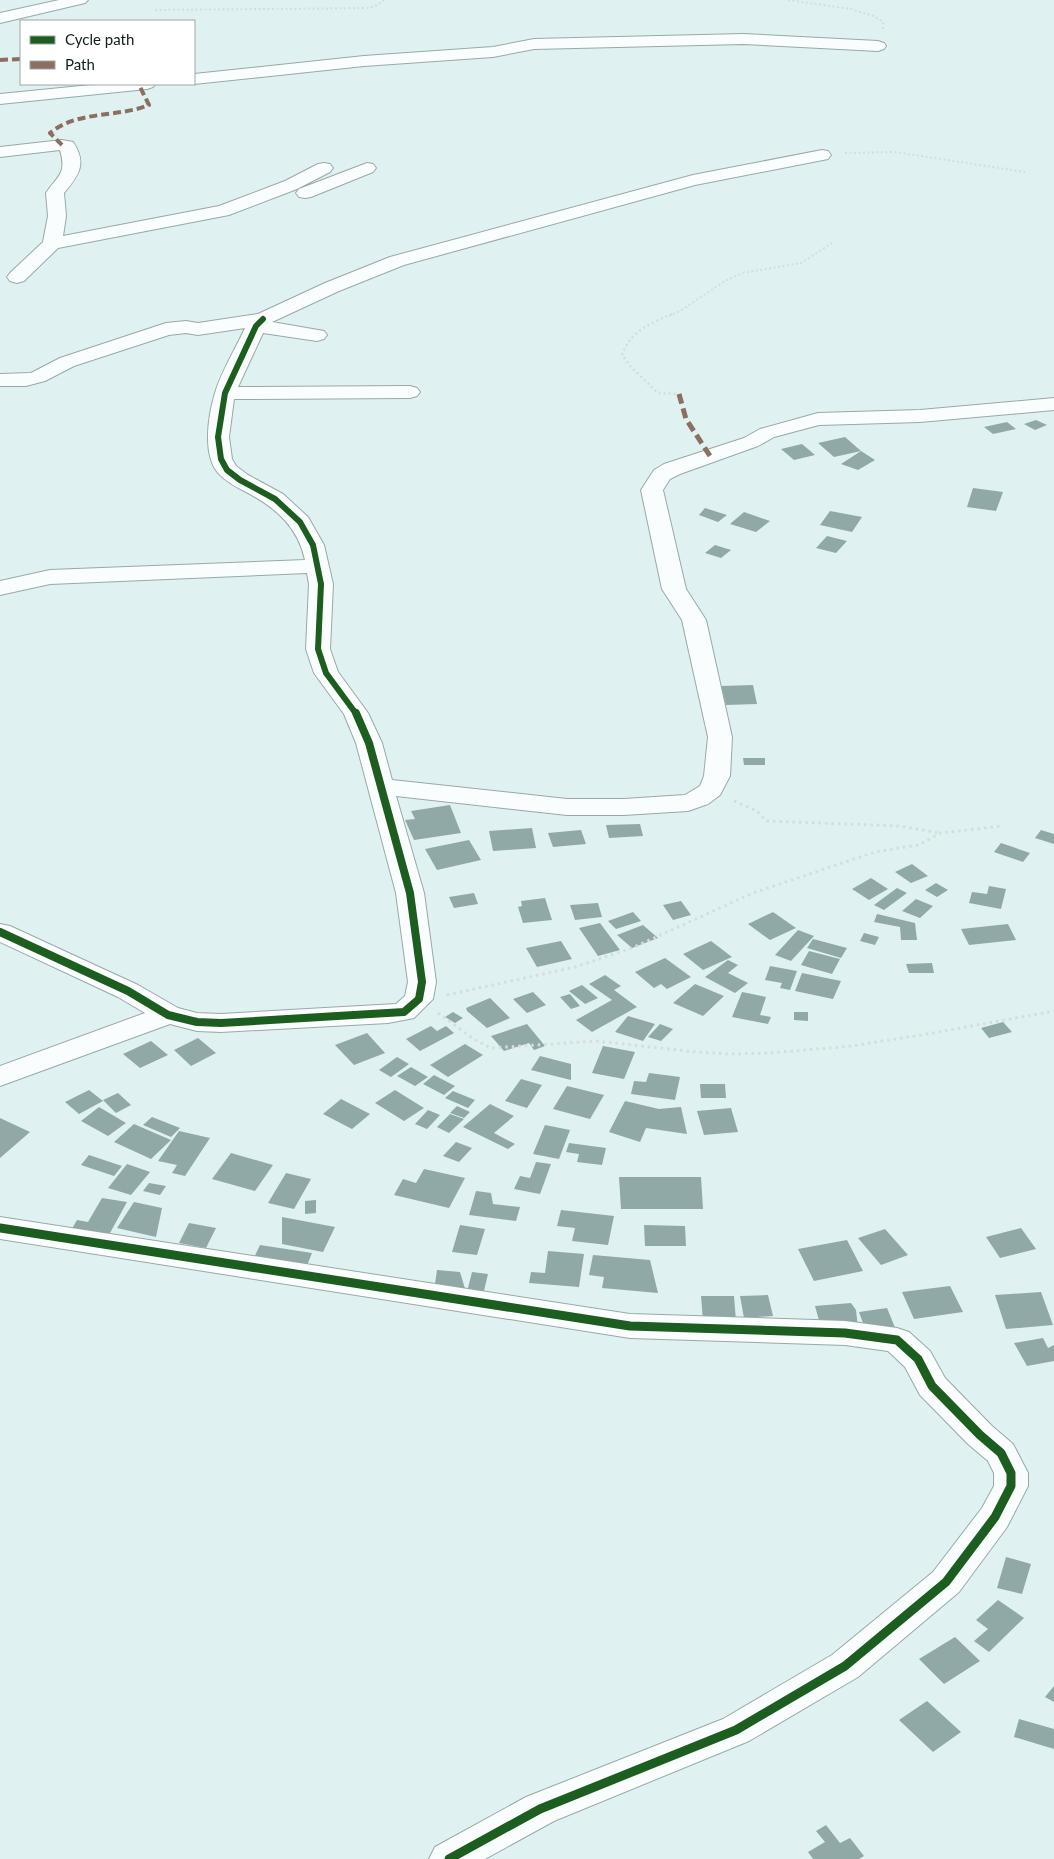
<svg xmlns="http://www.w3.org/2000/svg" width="1054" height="1859" font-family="Lato,sans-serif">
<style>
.building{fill:#90a8a6}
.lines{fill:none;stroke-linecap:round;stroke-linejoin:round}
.minor-casing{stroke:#99a8a7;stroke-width:2}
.path-far2{stroke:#d7dddd;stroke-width:2;stroke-dasharray:2 2.5;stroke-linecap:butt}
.path-far1{stroke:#d7dddd;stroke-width:2.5;stroke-dasharray:2 3;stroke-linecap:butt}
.path{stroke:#d7dddd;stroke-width:3;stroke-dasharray:2.5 4;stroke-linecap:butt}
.minor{fill:#fafdfd;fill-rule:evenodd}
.quiet-far1{stroke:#8d6e63;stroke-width:4;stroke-dasharray:8 4;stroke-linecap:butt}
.quiet{stroke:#8d6e63;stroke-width:5;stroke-dasharray:10 5;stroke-linecap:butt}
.cycleway-far2-casing{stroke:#fff;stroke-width:9}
.cycleway-far1-casing{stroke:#fff;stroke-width:11}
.cycleway-casing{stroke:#fff;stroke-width:12}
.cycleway-far2{stroke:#1b5e20;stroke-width:6}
.cycleway-far1{stroke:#1b5e20;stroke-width:8}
.cycleway{stroke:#1b5e20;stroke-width:9}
</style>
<rect width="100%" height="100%" fill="#dff2f1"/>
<path class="building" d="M1036,420L1047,425L1035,430L1024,424Z
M1007,422L1016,429L993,434L984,427Z
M845,437L861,451L875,460L858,470L841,464L861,451L834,457L818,443Z
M802,444L815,455L794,460L781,449Z
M973,488L1003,492L996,511L967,507Z
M705,508L727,515L718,522L699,515Z
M830,511L862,517L852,532L820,525Z
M744,512L770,521L756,532L730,524Z
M827,536L847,541L836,553L816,548Z
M715,545L731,550L721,558L705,553Z
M753,685L757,704L726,705L721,686Z
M743,758H765V765H744Z
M450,805L461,833L414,840L405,820L415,819L411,811Z
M640,824L643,836L609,838L606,825Z
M532,828L536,848L493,851L489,831Z
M581,830L586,844L553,847L548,833Z
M1041,830L1054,834V844L1035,838Z
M469,840L481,860L437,870L425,849Z
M1001,843L1030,853L1023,862L994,852Z
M912,864L928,876L911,883L895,872Z
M871,878L888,889L869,900L852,889Z
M936,883L948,890L937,897L925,890Z
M989,886L1006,889L1001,909L969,903L972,892L987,894Z
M897,888L907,893L884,910L874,905Z
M474,893L478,904L454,908L449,897Z
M545,898L552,920L523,923L518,907L522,906L521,901Z
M916,899L933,906L920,918L902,911Z
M681,901L691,915L673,920L663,905Z
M598,903L602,917L575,920L570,905Z
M633,912L641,921L616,929L608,921Z
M773,912L796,928L770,940L748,924Z
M877,914L915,923L917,940H901L900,927L874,922Z
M600,923L620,950L598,956L579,928Z
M1008,924L1016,940L969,945L961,929Z
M643,925L658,938L632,948L617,935Z
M798,930L814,936L791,961L775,955Z
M864,933L879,937L875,945L860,941Z
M813,939L847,948L841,958L807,948Z
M561,941L572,959L537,967L526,948Z
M711,941L732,957L703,970L683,954Z
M809,951L840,959L832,974L801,965Z
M665,958L691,977L667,989L661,984L654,988L635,972Z
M728,960L738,965L728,973L748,983L735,993L705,977Z
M932,963L934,973H909L906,964Z
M770,966L797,971L790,990L780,988L782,983L765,980Z
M802,973L841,981L833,999L795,991Z
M605,975L621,986L614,990L637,1007L592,1032L576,1020L612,1000L589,984Z
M695,984L724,996L703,1016L673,1003Z
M582,985L598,998L585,1004L569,991Z
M533,992L546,1005L527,1013L513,999Z
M742,992L766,997L760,1015L771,1017L768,1024L732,1017Z
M570,994L580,1006L571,1009L560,997Z
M490,998L510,1018L487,1028L467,1011L466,1008Z
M453,1012L463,1018L455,1023L445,1017Z
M794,1012H808V1021L794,1020Z
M628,1016L655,1024L643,1041L615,1032Z
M1003,1022L1012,1032L989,1038L981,1028Z
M527,1024L545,1046L534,1050L529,1043L504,1051L491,1036Z
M660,1024L673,1029L661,1041L648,1037Z
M431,1026L437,1031L446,1026L454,1033L420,1051L406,1039Z
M367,1033L385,1053L354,1065L335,1045Z
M198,1038L216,1053L191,1066L174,1050Z
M151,1041L168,1055L140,1068L123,1054Z
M465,1044L483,1055L448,1077L430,1065Z
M603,1046L635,1052L624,1079L592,1073Z
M540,1056L571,1064V1080L531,1070Z
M397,1057L409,1064L391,1077L379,1070Z
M411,1067L428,1077L415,1086L397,1076Z
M649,1073L680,1077L675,1100L631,1094L634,1081L646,1082Z
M434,1075L455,1086L444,1095L423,1084Z
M521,1079L542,1085L527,1108L505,1101Z
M700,1084H725L726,1098H701Z
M567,1086L604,1095L590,1119L553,1109Z
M89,1090L103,1101L79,1114L65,1102Z
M395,1090L424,1108L404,1121L375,1103Z
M453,1091L475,1100L468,1108L445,1098Z
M118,1093L131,1105L116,1113L103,1100Z
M341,1099L370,1114L352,1129L323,1114Z
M625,1101L659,1109L681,1107L687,1134L646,1128L640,1142L609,1132Z
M490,1104L514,1116L494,1133L515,1144L508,1149L463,1127Z
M457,1106L470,1112L464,1118L450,1113Z
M99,1107L126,1123L108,1136L81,1121Z
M731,1108L738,1132L704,1135L697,1111Z
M428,1110L440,1115L427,1129L415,1124Z
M450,1114L464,1119L449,1133L437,1127Z
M152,1117L180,1128L171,1137L143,1125Z
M0,1118L30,1132L0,1158Z
M134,1124L171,1140L151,1159L114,1142Z
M545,1125L570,1130L559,1159L533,1154Z
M179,1131L210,1138L185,1176L172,1173L177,1165L158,1161Z
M456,1142L472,1148L459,1162L443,1156Z
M569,1143L606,1148L602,1165L577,1162L579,1154L566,1152Z
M231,1153L273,1165L255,1191L212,1179Z
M89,1155L122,1166L114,1176L81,1165Z
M536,1162L551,1164L540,1194L514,1189L520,1176L530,1178Z
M127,1164L150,1172L131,1195L108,1188Z
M424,1169L465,1178L449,1208L394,1195L403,1179L416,1183Z
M286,1173L311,1179L294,1209L268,1203Z
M619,1177H701L703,1209H621Z
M149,1183L166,1186L160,1195L143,1191Z
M476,1191L491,1193L493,1204L520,1207L516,1221L469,1215Z
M102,1198L127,1202L104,1244L67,1237L77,1220L88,1222Z
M316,1200V1213L305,1214V1201Z
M134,1202L162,1208L156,1237L117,1228Z
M561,1210L614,1216L608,1245L572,1241L575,1228L557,1226Z
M282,1217L335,1227L323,1252L282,1244Z
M189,1223L216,1228L206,1248L179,1243Z
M460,1225L485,1229L477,1255L452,1252Z
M644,1225L685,1226L686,1246H645Z
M1021,1228L1036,1249L1000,1258L986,1237Z
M885,1229L908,1255L881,1265L858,1238Z
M847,1240L863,1271L814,1281L798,1249Z
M260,1245L312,1253L304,1273L251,1264Z
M548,1251L584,1254L579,1287L529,1283L531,1272L545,1273Z
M593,1255L650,1260L658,1293L602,1288L604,1277L589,1275Z
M437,1270L460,1272L466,1292L434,1291Z
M472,1272L488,1274L483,1295L467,1292Z
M950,1286L963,1312L914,1319L902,1292Z
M1041,1292L1053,1325L1006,1329L995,1295Z
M768,1295L773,1316L744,1318L740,1296Z
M701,1296H734L736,1321H703Z
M851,1303L856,1310L858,1328L822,1331L815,1306Z
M887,1308L896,1330L867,1334L859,1312Z
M1043,1338L1048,1348L1054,1345V1361L1027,1366L1014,1343Z
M1006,1557L1031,1564L1022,1594L997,1588Z
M998,1600L1024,1618L989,1652L974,1641L988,1629L976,1620Z
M955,1637L980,1661L944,1684L919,1659Z
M1054,1686V1702L1045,1697Z
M927,1701L961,1732L933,1752L899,1720Z
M1019,1719L1054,1729V1749L1014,1737Z
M826,1825L840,1843L850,1838L864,1856L859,1859H813L808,1852L825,1842L816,1831Z"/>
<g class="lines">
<g class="minor-casing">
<path id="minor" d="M59,0H88L85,3L0,23V13Z
M743,34L878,41L884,43L886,46L884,49L878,51L743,44L534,49L493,57L364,66L194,84H193L194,74L364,56L493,47L534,39Z
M101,84H155L153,87L147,89L0,104V94Z
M62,140L73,142C88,164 78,176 64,193L66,216L63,236L219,206L285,181L318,164L324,163L330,164L333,168L330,172L297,189L229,215L58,248L24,281L17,283L10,281L7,277L10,273L43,242L48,216L46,193C58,175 67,174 60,150L0,157V147Z
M822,150L828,151L831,155L828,159L695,185L404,265L339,291L272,322L324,331L327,335L324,339L317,341L263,333L238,387L410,386L417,388L420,392L417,396L410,398L234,399L229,437L232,459L236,466L248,475L283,494L308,517L324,545L333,584L330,649L338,672L368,713L382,743L392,780L567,799H624L685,795L700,786L704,776L708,737L682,620L662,589L641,490L654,470L664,464L744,438L760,429L818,413L920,410L1054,398V410L920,422L819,425L774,437L758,446L680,474L670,479L663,490L686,589L706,620L732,737L730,776L720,795L708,804L688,811L624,815H567L396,796L424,893L436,982L433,999L414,1018L388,1023L221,1032L197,1031L170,1024L0,1086V1066L145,1013L118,997L0,942V924L10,926L138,985L178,1008L197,1013L221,1014L396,1004L405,996L408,982L396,893L356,743L344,714L314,673L306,649L309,584L307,573L50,584L0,595V581L50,570L305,560C298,527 276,508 248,493C238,488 227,482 219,474C202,456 208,416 215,393C221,372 236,348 245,328L198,335L186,333L169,335L74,366L45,381L26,386H0V374L31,373L60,358L166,323L186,321L198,323L258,314L325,283L390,257L693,175Z
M367,163L373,164L376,168L373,172L311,197L305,198L299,197L296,193L299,189Z
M0,1217L630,1314L845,1321L897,1328L909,1332L930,1351L945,1378L992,1426L1013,1444L1028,1473V1486L1007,1527L959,1592L858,1677L749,1741L554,1821L485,1859H429L435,1847L526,1797L723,1719L832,1655L933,1572L982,1508L994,1486V1473L988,1461L968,1444L920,1395L905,1367L888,1351L845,1345L630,1338L0,1239Z"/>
</g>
<path class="path-far2" d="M788,0L851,9L874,16L883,22V29
M155,10L369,8L378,5L384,0
M845,153L895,152L1025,172
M669,316L680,311L725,281L742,273L801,263L832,243"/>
<path class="path-far1" d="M672,314C650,324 630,331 622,355L631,367L658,393L679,394"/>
<path class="path" d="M734,801L757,811L766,821L899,826L940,833
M447,995L575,967L632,948L753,893L875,852L918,845L941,833L1002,826
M438,1013L475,1040L491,1048L597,1041L696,1052L729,1054L770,1053L852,1046L933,1033L1054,1011"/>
<use href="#minor" class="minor"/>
<path class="quiet-far1" d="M0,60L21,59
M62,145L50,133C78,110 117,118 149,105L139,85"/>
<path class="quiet" d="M679,394L686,419L710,456"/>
<g class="cycleway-far2-casing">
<path id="cycleway-far2" d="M263,319L256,326L225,393L218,437L221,459L227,470L240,480L275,499L300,522L313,545L321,584L318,649L326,673L357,715"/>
</g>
<g class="cycleway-far1-casing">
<path id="cycleway-far1" d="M0,932L128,991L168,1015L197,1022L221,1023L404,1012L419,999L422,982L410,893L369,743L356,713"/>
</g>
<g class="cycleway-casing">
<path id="cycleway" d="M0,1228L630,1326L845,1333L897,1340L918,1359L932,1386L980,1435L1001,1453L1011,1473V1486L995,1517L946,1582L845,1666L736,1730L540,1809L449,1859"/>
</g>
<use href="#cycleway-far2" class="cycleway-far2"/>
<use href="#cycleway-far1" class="cycleway-far1"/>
<use href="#cycleway" class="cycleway"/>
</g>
<rect x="20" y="20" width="175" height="65" fill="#ffffff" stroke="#9fa5a4"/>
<rect x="30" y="36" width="25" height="8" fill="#1b5e20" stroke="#9fa5a4"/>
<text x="65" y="45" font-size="15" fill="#101d1c">Cycle path</text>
<rect x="30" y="61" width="25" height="8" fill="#8d6e63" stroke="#9fa5a4"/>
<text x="65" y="70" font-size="15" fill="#101d1c">Path</text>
</svg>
